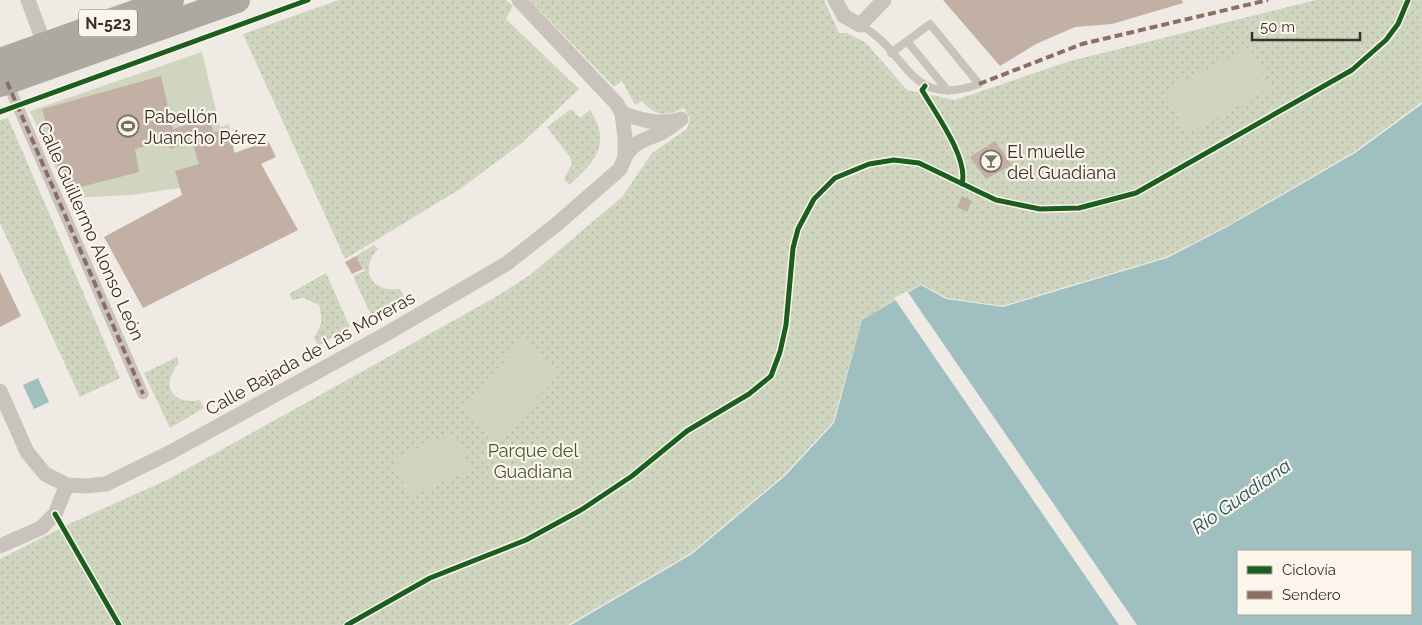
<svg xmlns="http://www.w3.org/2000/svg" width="1422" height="625" font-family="Raleway,sans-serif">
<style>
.grass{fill:url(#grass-dots)}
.garden{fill:#cfd5be}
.water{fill:#9fbfc1;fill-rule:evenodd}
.pier{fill:#efeae4}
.building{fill:#c3b0a5}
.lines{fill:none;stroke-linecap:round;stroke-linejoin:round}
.service{stroke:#c9c3bc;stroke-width:8}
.pedestrian{stroke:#c9c3bc;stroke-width:11}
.minor{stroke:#c9c3bc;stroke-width:15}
.trunk{stroke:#aea8a2;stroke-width:26}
.quiet{stroke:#8d6e63;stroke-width:4;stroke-dasharray:8 4;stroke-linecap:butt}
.cycleway-casing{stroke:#fbf5ec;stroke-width:8}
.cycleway{stroke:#1b5e20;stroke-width:5}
.labels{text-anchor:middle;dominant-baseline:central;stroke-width:4.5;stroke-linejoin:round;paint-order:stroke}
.shield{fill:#fbf5ec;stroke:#746b64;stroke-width:1}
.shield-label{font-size:16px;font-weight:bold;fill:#3a302a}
.poi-label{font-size:18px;fill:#3a302a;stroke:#fbf5ec;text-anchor:start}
.street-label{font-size:18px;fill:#3a302a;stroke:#fbf5ec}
.park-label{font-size:18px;fill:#46592d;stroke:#fbf5ec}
.water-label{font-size:19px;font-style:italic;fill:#1e545d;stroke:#fbf5ec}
</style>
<defs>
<pattern id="grass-dots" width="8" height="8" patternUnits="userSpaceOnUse" patternTransform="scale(1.25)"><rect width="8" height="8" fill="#cfd5be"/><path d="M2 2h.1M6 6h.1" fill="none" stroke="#b2b7a3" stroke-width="1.8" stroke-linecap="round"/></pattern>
</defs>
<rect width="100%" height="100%" fill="#efeae4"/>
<path class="grass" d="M339,0H506L513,6L506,19L579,89L523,142L460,189L345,259L243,34Z
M530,0H824L839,33H847L866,43L907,90L955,100L1070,61L1316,0H1422V102L1354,152L1227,226L1166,257L1002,306L947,298L921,284L862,320L833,422L784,475L691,553L568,625H0V559L69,524L169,479L494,298L530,275L622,197L652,153L687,129L690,119L684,108C666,116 655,117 642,101L635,105L622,81L614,87Z
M571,109L580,118L590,110C612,143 595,163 569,185L564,179L572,164L570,157L547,127Z
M8,118L120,378L80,397L0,223V120Z
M374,245L378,249C358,271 372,293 400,289L404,296L371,315L353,276L365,271L356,256Z
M326,273L350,327L318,346L314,337C322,326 323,319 319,305L303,298L293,300L289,294Z
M177,357L179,363C160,384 171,406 200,400L204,408L170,428L144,373Z"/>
<path class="garden" d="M1249,47L1271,88L1187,134L1164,92Z
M202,52L220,127L229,124L237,164L180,188L131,195L69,198L30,111Z
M524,339L561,372L498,442L462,409Z
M455,433L471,470L409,496L393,459Z"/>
<path class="water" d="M1422,104V625H571L692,554L785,476L834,423L862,320L921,285L946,299L1003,307L1167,258L1227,227L1355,153ZM1238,551H1411V614H1238Z
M38,378L49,402L34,409L23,385Z"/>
<path class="pier" d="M907,291L1137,625H1119L894,298Z"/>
<path class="building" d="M943,0H1182L1183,3L1112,24L1075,27L1036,44L1000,66Z
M161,76L173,129L210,118L213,132L230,129L234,153L268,141L276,157L261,164L298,230L143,308L104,237L182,195L175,171L199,164L192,142L170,149L168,140L135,149L139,172L65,191L42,109Z
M995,141L1012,165L986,179L970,157Z
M962,196L972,201L967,212L957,207Z
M356,256L363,269L352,274L345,262Z
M0,272L21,316L0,327Z"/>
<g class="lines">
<path class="service" d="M860,25C908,50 908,110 979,84L930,24L891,53
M907,41L948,91"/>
<path class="pedestrian" d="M7,82L143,394"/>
<path class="minor" d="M28,0L45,46
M835,0L844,16L860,25L884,0
M622,113C641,120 658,125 678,120
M625,157C634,141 645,140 661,133C668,129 675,124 681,119
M0,391L27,452L45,474L67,485L86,486L106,484L171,452L386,334L506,264L557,224L620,169L625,157V138L622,113L617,104L519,0
M0,546L41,528L55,514L67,485"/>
<path class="trunk" d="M0,61L171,0
M0,84L237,0"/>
<path class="quiet" d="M7,82L143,394
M979,84L1082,44L1268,0"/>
<g class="cycleway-casing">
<path id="cycleway" d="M925,86L922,90C935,113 969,158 962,184
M0,112L308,0
M55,514L119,625
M347,625L430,578L526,540L581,510L632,476L687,431L749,394L771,376L780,352L786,325L793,248L798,229L814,199L835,178L869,164L894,160L919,163L996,200L1040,209L1079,208L1136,193L1352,70L1386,40L1398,24L1408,0"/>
</g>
<use href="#cycleway" class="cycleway"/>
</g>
<defs>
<g id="stadium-ring" transform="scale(1.125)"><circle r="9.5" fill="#fbf5ec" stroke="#79716b" stroke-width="1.5"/><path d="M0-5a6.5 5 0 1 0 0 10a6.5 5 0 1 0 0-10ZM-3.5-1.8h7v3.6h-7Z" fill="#79716b"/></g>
<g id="bar-ring" transform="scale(1.125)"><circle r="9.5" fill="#fbf5ec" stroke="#79716b" stroke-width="1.5"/><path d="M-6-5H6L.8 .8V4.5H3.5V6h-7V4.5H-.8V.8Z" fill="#79716b"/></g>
</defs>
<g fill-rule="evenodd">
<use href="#stadium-ring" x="128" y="126"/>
<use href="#bar-ring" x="991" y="161"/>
</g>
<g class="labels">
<rect class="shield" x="79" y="9.5" width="58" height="27" rx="4"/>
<g class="shield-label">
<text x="108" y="23">N-523</text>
</g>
<g class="poi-label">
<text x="144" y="116">Pabellón<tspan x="144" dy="21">Juancho Pérez</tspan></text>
<text x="1007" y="151">El muelle<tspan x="1007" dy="21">del Guadiana</tspan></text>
</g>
<g class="street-label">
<text transform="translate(91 231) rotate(66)">Calle Guillermo Alonso León</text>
<text transform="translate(310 353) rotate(-29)">Calle Bajada de Las Moreras</text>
</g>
<g class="park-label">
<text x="533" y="450">Parque del<tspan x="533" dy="21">Guadiana</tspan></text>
</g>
<g class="water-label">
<text transform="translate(1241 496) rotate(-35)">Río Guadiana</text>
</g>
</g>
<rect x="1237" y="550" width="175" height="65" fill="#fbf5ec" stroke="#aea69e"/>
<rect x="1247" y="566" width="25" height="8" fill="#1b5e20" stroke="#aea69e"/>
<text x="1282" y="575" font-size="15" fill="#3a302a">Ciclovía</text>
<rect x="1247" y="591" width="25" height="8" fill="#8d6e63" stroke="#aea69e"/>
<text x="1282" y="600" font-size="15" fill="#3a302a">Sendero</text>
<path d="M1252 32v8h108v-8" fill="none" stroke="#3a302a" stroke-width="2.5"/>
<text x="1260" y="32" font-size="15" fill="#3a302a" stroke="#fbf5ec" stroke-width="4" paint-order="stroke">50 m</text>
</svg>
